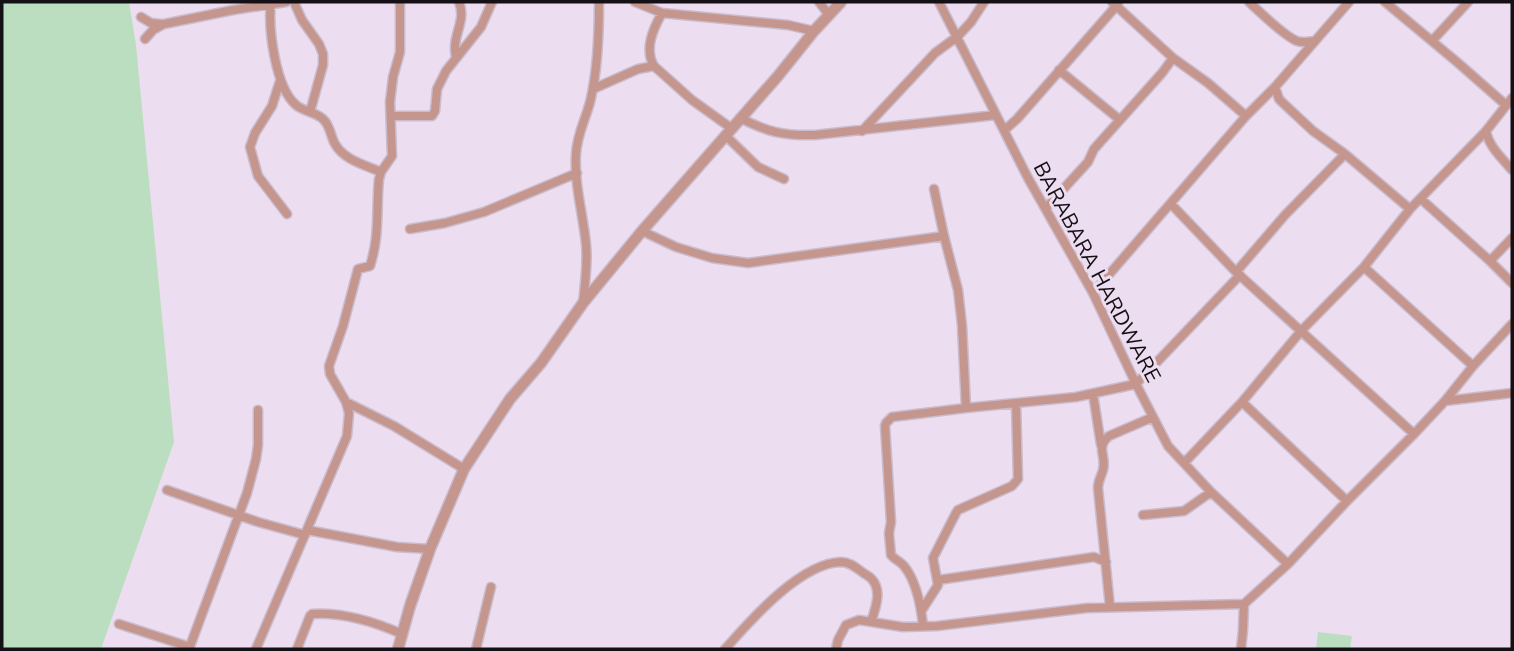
<svg xmlns="http://www.w3.org/2000/svg" width="1514" height="651" font-family="'Nunito Sans',sans-serif">
<style>
.green{fill:#bcdec0}
.lines{fill:none;stroke-linecap:round;stroke-linejoin:round}
.minor-casing{stroke:#cabccd;stroke-width:11}
.tertiary-casing{stroke:#cabccd;stroke-width:13}
.minor{stroke:#c5968d;stroke-width:8}
.tertiary{stroke:#c5968d;stroke-width:10}
.labels{text-anchor:middle;dominant-baseline:central;stroke-width:6;stroke-linejoin:round;paint-order:stroke}
.street-label{font-size:21px;fill:#151016;stroke:#edddf0}
</style>
<rect width="100%" height="100%" fill="#edddf0"/>
<path class="green" d="M2,2H129L136,45L174,442L101,649H2Z
M1318,632L1352,636L1350,649H1316Z"/>
<g class="lines">
<g class="minor-casing">
<path id="minor" d="M271,2C268,28 275,87 296,105C304,112 317,112 324,120C330,126 331,137 335,144C344,160 365,165 381,172
M294,2L302,20L319,44L323,54V65L310,112
M635,2L662,13L788,25L814,31
M819,2L829,15
M939,2L1028,178L1093,293L1136,384L1168,446L1211,492L1288,564
M1112,2L1173,58L1208,83L1246,116
M1249,2C1260,12 1284,36 1297,41C1303,43 1308,42 1314,41
M1385,2L1457,62L1506,105
M662,13C653,29 644,49 654,66L692,100L731,128
M141,17L151,23L161,24
M145,39L153,30L164,24L233,10L286,2
M1432,41L1468,2
M456,57C451,35 467,22 459,2
M1059,70L1120,120
M280,81L272,106L255,133L250,147L258,176L287,214
M1275,87L1279,99L1283,103L1313,131L1345,154L1410,209
M593,89L638,69L654,66
M391,116H432L435,111L437,89L446,71L481,27L492,2
M740,118C768,132 783,136 815,135L996,115
M1003,127L1007,128L1017,119L1118,4
M862,131L935,53L958,36L971,22L984,2
M1486,131C1489,147 1502,158 1512,170
M725,135L758,167L784,179
M934,189L944,236L958,290L962,325L966,408
M1421,199L1490,261L1512,283
M1171,204L1236,272L1414,434
M1046,208L1088,162L1094,149L1162,73L1173,58
M410,229L445,223L484,212L577,173
M642,231L676,247L712,258L748,263L944,236
M1490,261L1512,238
M1364,267L1473,366
M1236,272L1285,215L1345,154
M1093,293L1246,116L1275,87L1349,2
M583,303C585,283 588,264 586,244C583,214 574,184 576,154C577,133 587,117 591,98C598,67 599,33 599,2
M1093,394L1101,445
M1445,401L1512,393
M346,402L394,426L464,469
M1242,402L1347,501
M1184,463L1242,402L1301,331L1364,267L1410,209L1486,131L1512,98
M167,490L258,522L305,535
M1143,515L1184,511L1211,492
M307,530L397,547L430,549
M938,580L1094,557L1106,562
M1110,607L1098,488C1098,481 1101,477 1103,470C1107,456 1095,448 1109,436L1153,417
M922,610L938,585L933,558L956,513L958,510L1012,486L1018,479L1016,403
M119,624L190,647
M923,626C921,606 917,582 904,566C900,561 895,560 891,555L889,533L891,522L885,426L886,423L892,417L966,408L1076,397L1136,384L1240,275
M189,649L247,493L256,459L258,445V410
M256,649L347,436L349,413L346,402L330,374L329,366L343,326L358,269L370,266C380,235 376,210 379,179L381,172L392,156L390,102L393,77L400,52V2
M297,649L310,616L312,614C342,612 375,622 402,634
M476,649L491,587
M725,649C750,621 800,563 841,562C851,562 857,569 865,574C884,584 877,605 871,622
M836,649L838,640L846,625L859,620L903,627L937,626L1087,608L1244,604L1288,564L1347,501L1414,434L1445,401L1473,366L1512,324
M1241,649L1243,630L1244,604"/>
</g>
<g class="tertiary-casing">
<path id="tertiary" d="M398,649L410,606L430,549L464,469L510,399L541,363L583,303L642,231L778,76L814,31L841,2"/>
</g>
<use href="#minor" class="minor"/>
<use href="#tertiary" class="tertiary"/>
</g>
<g class="labels">
<g class="street-label">
<text transform="translate(1097 272) rotate(62)">BARABARA HARDWARE</text>
</g>
</g>
<rect width="1514" height="651" fill="none" stroke="#151016" stroke-width="7"/>
</svg>
